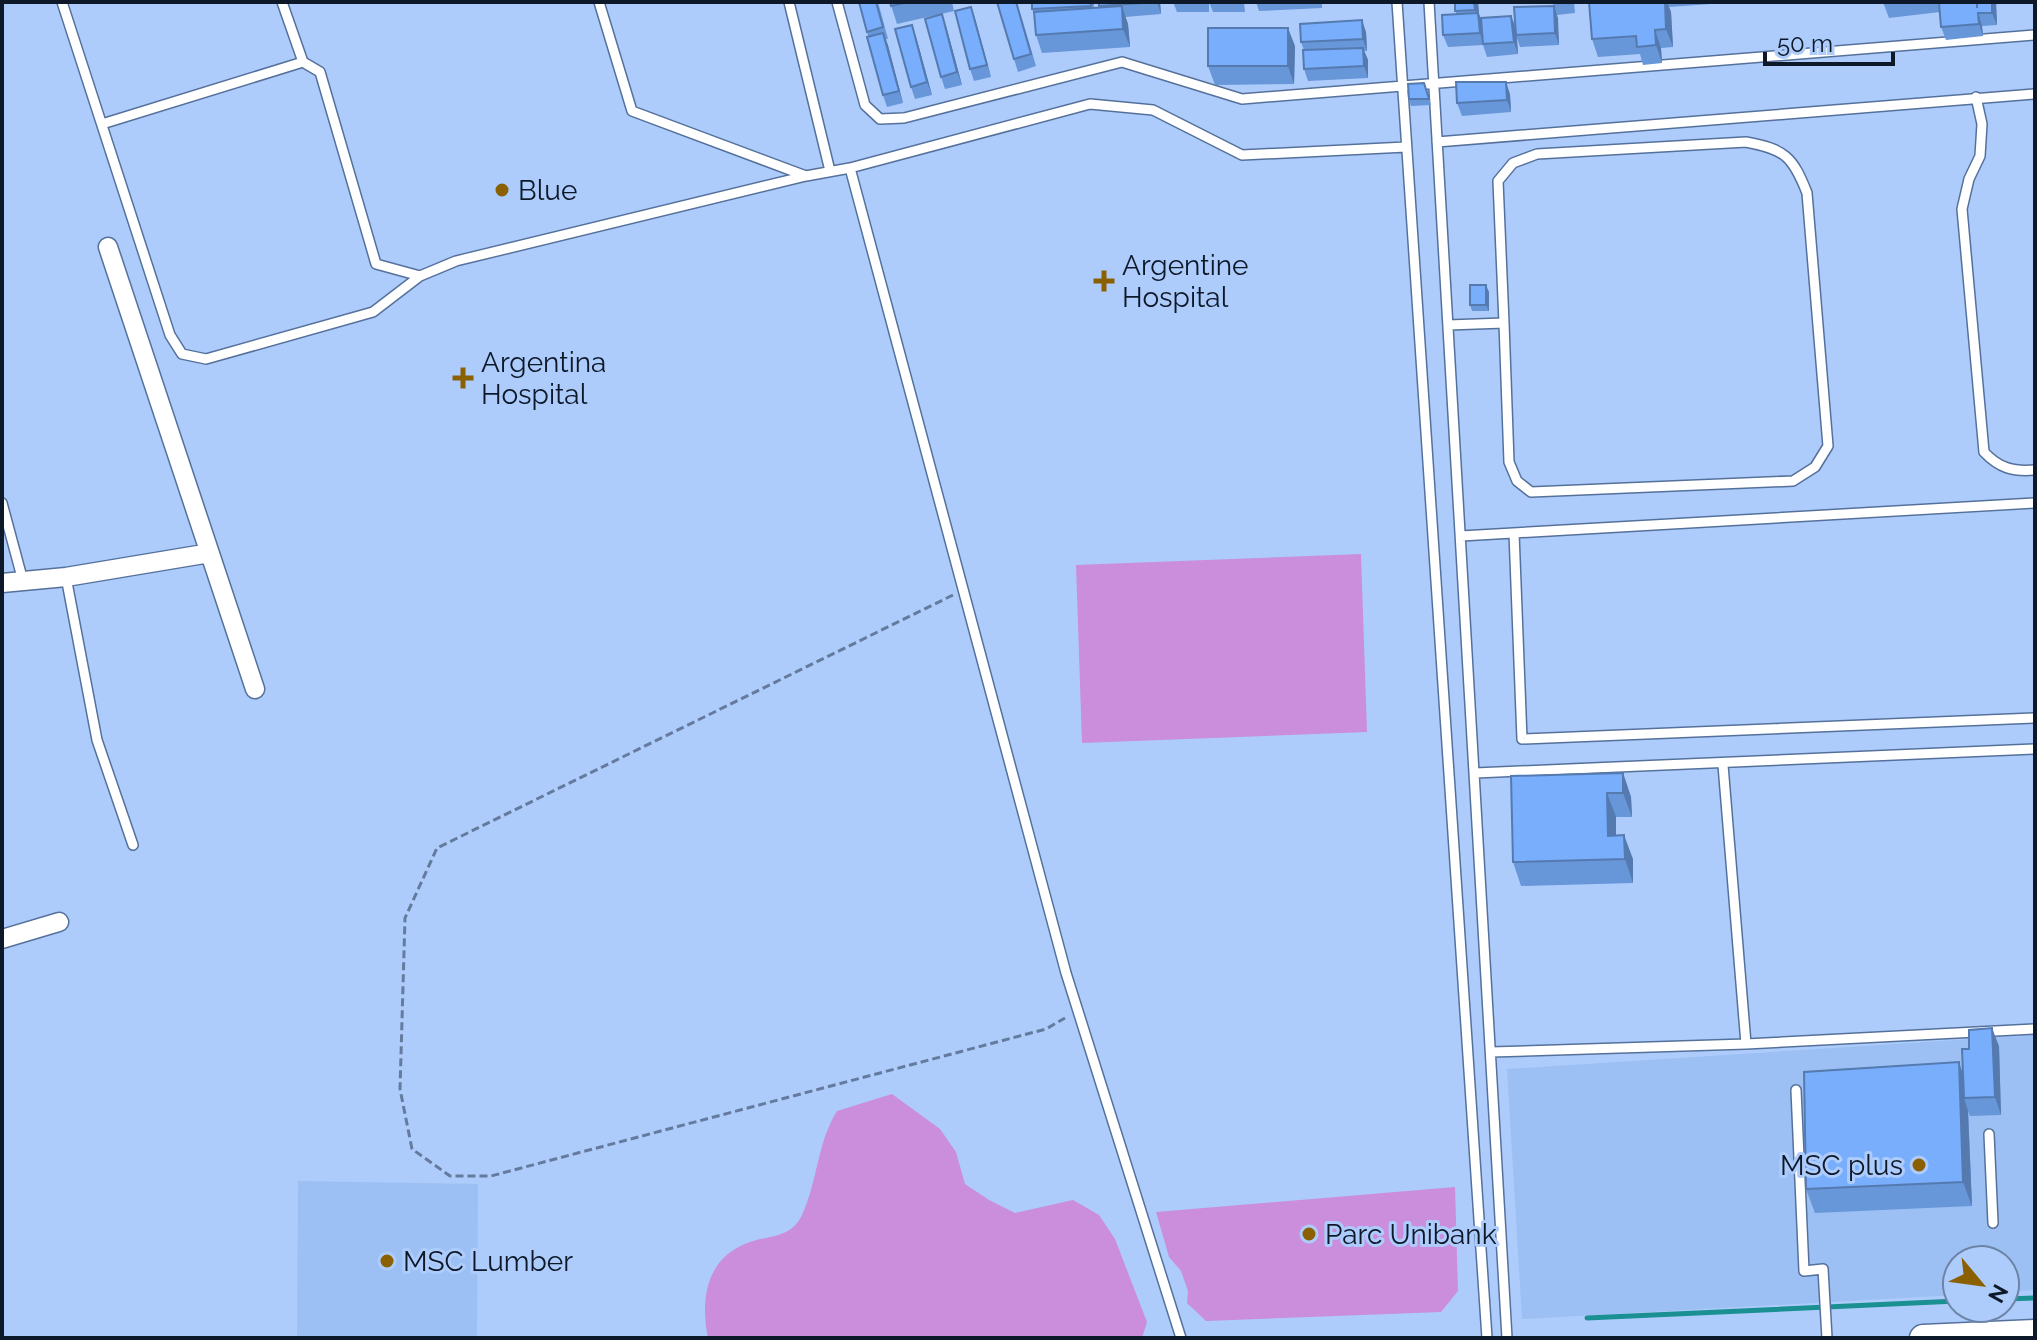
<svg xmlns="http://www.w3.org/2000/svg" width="2037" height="1340" font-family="Raleway,sans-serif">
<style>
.built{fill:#9cc0f4}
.green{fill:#ca8edd}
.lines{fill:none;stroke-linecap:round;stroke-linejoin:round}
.stream{stroke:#1a9093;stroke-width:5}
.lane-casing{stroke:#55719b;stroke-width:12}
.street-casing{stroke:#55719b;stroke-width:21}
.secondary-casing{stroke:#55719b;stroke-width:29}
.path{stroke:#657b9d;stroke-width:3;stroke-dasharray:8 4;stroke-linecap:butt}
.lane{stroke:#fff;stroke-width:9}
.street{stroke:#fff;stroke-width:18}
.secondary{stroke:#fff;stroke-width:26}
.wall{fill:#6796d9}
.shaded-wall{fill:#547ab0}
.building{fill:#78aefc;stroke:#547ab0;stroke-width:2}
.poi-dot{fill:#8b6002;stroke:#adccfb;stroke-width:3}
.labels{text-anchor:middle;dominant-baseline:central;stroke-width:6;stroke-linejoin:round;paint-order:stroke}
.poi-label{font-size:28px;fill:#0d1828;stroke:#adccfb;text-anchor:start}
</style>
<rect width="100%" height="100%" fill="#adccfb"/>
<path class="built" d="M2035,1035V1290L2005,1292V1260H1957V1295L1522,1319L1507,1069Z
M298,1181L478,1184L477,1338H297Z"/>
<path class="green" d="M1361,554L1367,732L1082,743L1076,565Z
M892,1094L940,1129L956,1152L965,1184L989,1200L1015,1213L1073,1200L1099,1215L1115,1239L1147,1322L1142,1338H708C700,1299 706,1257 750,1242C771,1235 791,1238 802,1215C818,1180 817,1143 837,1111Z
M1455,1187L1458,1291L1441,1312L1206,1321L1187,1303L1188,1291L1181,1271L1169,1257L1156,1212Z"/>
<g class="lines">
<path class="stream" d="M2005,1299L2035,1298
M1587,1318L1957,1301"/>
<g class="lane-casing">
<path id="lane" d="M62,2L170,335L182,354L206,359L373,312L420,276L456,261L806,176
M282,2L303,62L320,72L376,264L420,276
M599,2L632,111L806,176L850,168L1090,104L1153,110L1242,155L1406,147
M789,2L830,171
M837,2L865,105L880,119L904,118L1122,62L1242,99L2035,35
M1397,2L1487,1338
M1429,2L1507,1338
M1976,97L1982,124L1980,156L1969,179L1962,209L1984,452C1999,468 2013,472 2035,470
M102,124L303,62
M1437,142L2035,94
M850,168L1066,973L1181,1338
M1448,325L1504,323L1509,462L1517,481L1531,492L1793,481L1815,467L1828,446L1807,193C1793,157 1785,149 1746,142L1537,154L1513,163L1498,181L1504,323
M2,503L23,581
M1514,533L1522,739L2035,718
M1461,536L2035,503
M66,577L97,740L133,845
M1723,765L1746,1044
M1475,773L2035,749
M1491,1052L1746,1044L2035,1029
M1796,1090L1804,1271L1823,1269L1827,1338
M1989,1134L1993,1223"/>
</g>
<g class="street-casing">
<path id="street" d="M108,247L255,689
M2,583L66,577L210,553
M2,939L59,922"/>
</g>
<g class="secondary-casing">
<path id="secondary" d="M1923,1338L2035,1333"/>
</g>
<path class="path" d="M953,595L437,848L405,918L400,1089L412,1149L450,1176H491L1046,1029L1065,1018"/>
<use href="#lane" class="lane"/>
<use href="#street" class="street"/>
<use href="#secondary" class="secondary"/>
</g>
<path class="wall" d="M878,2L888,39H886L903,103L887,107L883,95L867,32Z
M890,2H952L954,11L897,24Z
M1017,2L1036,66L1018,72L1014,59Z
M1094,2V8H1100L1099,2H1160L1161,14L1125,17L1128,24L1130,47L1042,53L1036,35L1035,17L1032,9Z
M1173,2H1209V12H1177Z
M1209,2H1244L1245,12H1213Z
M1256,2H1322V8L1259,11Z
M1455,2H1478L1479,14L1481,20L1515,26L1554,6L1552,2H1574L1575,13L1557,15L1559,45L1520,47L1517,38L1518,54L1487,57L1483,45L1448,47L1443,35L1456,14Z
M1589,2H1725V3L1669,7L1671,12L1673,47L1661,48L1662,63L1643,65L1640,54L1598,57L1592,39Z
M1883,2H1996L1997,25L1982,26L1983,36L1946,40L1941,27L1940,12L1889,18Z
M975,19L991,77L974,81L970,69Z
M946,26L962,85L945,89L941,77Z
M1366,32L1367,51H1364L1368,60V78L1308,81L1304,69V50L1301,42Z
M916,37L932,95L915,99L911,87Z
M1295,46L1294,84L1215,85L1208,66Z
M1424,83L1431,105L1411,106L1409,99Z
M1510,94L1511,112L1462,116L1457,103Z
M1489,292V311H1472L1470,305Z
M1623,773L1631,797L1632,817H1616V836L1633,859V883L1521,886L1513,862Z
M1999,1046L2001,1115L1970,1116L1968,1111L1972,1206L1815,1213L1806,1189Z"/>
<path class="shaded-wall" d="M1157,2H1160L1161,14Z
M1474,2H1478L1479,14L1483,25L1484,45L1480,33L1479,21L1475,10Z
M1665,2H1667L1671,12L1673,47L1666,29Z
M1992,2H1996L1997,25L1992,13Z
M1122,6L1128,24L1130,47L1123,29Z
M1554,6L1558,18L1559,45L1555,33Z
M971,7L975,19L991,77L987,65Z
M1978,13L1982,26L1983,36L1979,24Z
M942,14L946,26L962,85L957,72Z
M1511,16L1516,28L1518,54L1514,42Z
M1362,20L1366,32L1367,51L1363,39Z
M912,25L916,37L932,95L927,82Z
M1288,28L1295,46L1294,84L1288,66Z
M1655,30L1661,48L1662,63L1656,45Z
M883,33L888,45L903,103L899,91Z
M1363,48L1368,60V78L1364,66Z
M1506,82L1510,94L1511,112L1507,100Z
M1486,285L1489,292V311L1486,305Z
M1623,773L1631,797L1632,817L1623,793Z
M1607,793L1616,817V860L1608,836Z
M1624,835L1633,859V883L1625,859Z
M1992,1028L1999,1046L2001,1115L1995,1097Z
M1959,1062L1967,1086L1964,1098L1968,1111L1972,1206L1963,1182Z"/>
<path class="building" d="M859,2H876L883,27L867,32Z
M890,2H908L891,6Z
M997,2H1016L1031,54L1014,59Z
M1032,2H1090L1091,6L1032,9Z
M1099,2H1157L1099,6Z
M1455,2H1474L1475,10L1455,11Z
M1589,2H1665L1666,29L1655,30L1656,45L1637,47L1636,36L1592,39Z
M1946,2H1977V8V2H1992V13H1978L1979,24L1941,27L1939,3Z
M1122,6L1123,29L1036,35L1034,12Z
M1554,6L1555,33L1516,35L1514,7Z
M971,7L987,65L970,69L955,11Z
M1478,13L1480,33L1443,35L1442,15Z
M942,14L957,72L941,77L925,19Z
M1511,16L1514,42L1483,44L1481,18Z
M1362,20L1363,39L1301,42L1300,24Z
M912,25L927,82L911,87L895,29Z
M1208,28H1288V66H1208Z
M883,33L899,91L883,95L867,37Z
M1363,48L1364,66L1304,69L1303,50Z
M1456,82H1506L1507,100L1457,103Z
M1424,83L1429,99H1409L1408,84Z
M1470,285H1486V305H1470Z
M1623,773V793H1607L1608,836L1624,835L1625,859L1513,862L1511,776Z
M1992,1028L1995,1097L1964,1098L1962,1049H1969V1030Z
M1959,1062L1963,1182L1806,1189L1804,1072Z"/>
<g class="poi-dot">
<circle cx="502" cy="190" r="8"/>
<path d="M1100 269h8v8h8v8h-8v8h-8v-8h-8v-8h8z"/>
<path d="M459 366h8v8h8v8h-8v8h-8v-8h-8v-8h8z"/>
<circle cx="1919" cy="1165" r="8"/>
<circle cx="1309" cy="1234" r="8"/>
<circle cx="387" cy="1261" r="8"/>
</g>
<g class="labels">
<g class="poi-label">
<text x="518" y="190">Blue</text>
<text x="1122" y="265">Argentine<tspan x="1122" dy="32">Hospital</tspan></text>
<text x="481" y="362">Argentina<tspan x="481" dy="32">Hospital</tspan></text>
<text x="1903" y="1165" text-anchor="end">MSC plus</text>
<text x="1325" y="1234">Parc Unibank</text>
<text x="403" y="1261">MSC Lumber</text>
</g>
</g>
<rect width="2037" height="1340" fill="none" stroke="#0d1828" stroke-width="8"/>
<g transform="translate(1981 1284) rotate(119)"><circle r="38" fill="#adccfb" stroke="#6d84a7" stroke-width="2"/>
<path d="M0-6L14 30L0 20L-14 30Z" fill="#8b6002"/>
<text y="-12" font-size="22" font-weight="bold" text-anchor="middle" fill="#0d1828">N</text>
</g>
<path d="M1765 52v12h128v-12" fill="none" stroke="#0d1828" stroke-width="4"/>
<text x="1777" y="52" font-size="24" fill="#0d1828" stroke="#adccfb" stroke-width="6" paint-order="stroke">50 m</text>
</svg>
